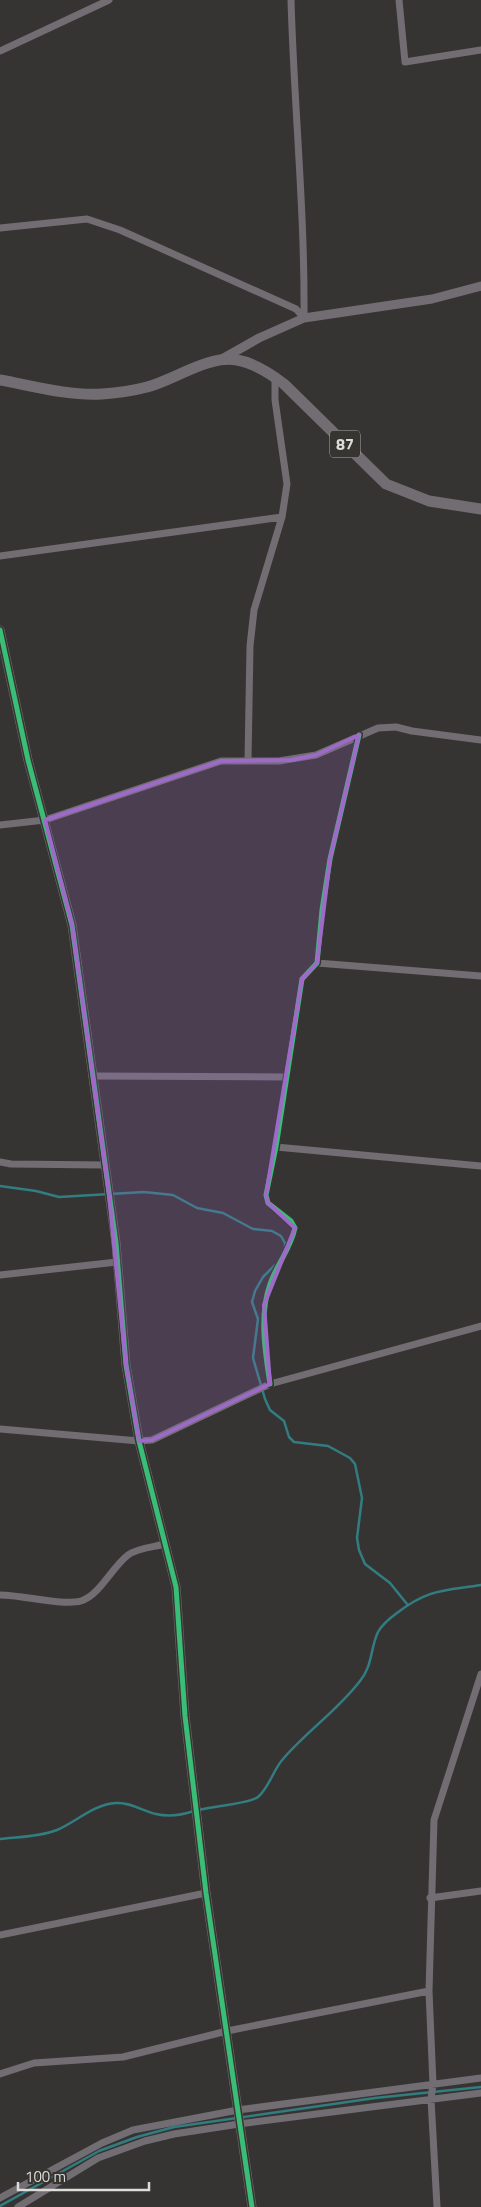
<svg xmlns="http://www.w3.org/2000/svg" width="481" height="2207" font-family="'Titillium Web',sans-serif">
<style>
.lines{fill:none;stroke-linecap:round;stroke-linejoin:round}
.stream{stroke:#317d81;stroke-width:2.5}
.minor{stroke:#726d73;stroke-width:7}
.tertiary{stroke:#726d73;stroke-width:9}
.primary{stroke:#726d73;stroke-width:11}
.cycleway-casing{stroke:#373531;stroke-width:8}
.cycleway{stroke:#3abd76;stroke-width:5}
.marked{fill:#9d6ac8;fill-opacity:0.2;stroke:#9d6ac8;stroke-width:4;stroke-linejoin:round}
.labels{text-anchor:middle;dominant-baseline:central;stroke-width:5;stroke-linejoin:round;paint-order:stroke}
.shield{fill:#373531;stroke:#abaaa7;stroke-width:1}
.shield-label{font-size:16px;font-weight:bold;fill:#dddcd9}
</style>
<rect width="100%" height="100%" fill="#363432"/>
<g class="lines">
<path class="stream" d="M0,1186L36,1191L59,1197L144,1192L173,1195L197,1208L223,1213L253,1229L272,1231L281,1236L285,1243V1248
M275,1265L263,1277L255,1291L252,1302L258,1319L253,1358L265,1399L270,1410L284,1421L289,1437L294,1442L328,1446L350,1458L355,1464L362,1498L357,1538L359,1550L365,1564L390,1583L407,1604
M199,1810C213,1806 249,1804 258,1797C269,1788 273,1770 283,1759C307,1731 338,1710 360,1681C373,1665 370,1649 378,1632C382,1625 390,1618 397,1613C428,1589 443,1591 481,1585
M0,1839C18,1837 39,1837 57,1830C76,1822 94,1804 116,1803C131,1802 142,1811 156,1814C168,1817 182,1815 194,1811
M0,2206L99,2151L137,2137L174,2127L375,2098L481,2087"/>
<path class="minor" d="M291,0C294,106 305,212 304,318
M399,0L405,62L481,50
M0,51L109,0
M0,228L87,219L120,230L296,309L304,318
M0,556L282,517
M248,760L250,646L254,610L282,517L287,484L275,400V377
M0,825L45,820L221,761H279L316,755L378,728L396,727L412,731L481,740
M317,963L481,976
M92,1076L286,1077
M276,1147L481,1166
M0,1162L11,1164L104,1165
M0,1275L117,1262
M270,1384C265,1352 259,1315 270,1284C277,1263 290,1251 295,1228L291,1221L268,1203L266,1195L276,1147L302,979L317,963L322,910L330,859L359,735
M0,1429L139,1441L152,1440L270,1384L481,1326
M0,1595C22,1595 64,1606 81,1601C100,1595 112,1567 128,1555C137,1548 154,1547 165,1544
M430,1898L481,1891
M0,1935L206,1893
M0,2074L34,2063L123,2057L227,2031L429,1991
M0,2198L102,2143L133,2130L238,2110L481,2078
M18,2207L98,2158L145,2141L174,2134L239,2124L481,2093
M437,2207L431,2099L433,2084L429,1991L434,1820L481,1674"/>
<path class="tertiary" d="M222,359L259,338L304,318L432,299L481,286
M0,630L28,760L72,925L116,1243L126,1365L139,1441L176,1587L185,1716L206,1893L252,2207"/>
<path class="primary" d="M0,380C33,386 68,396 102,394C116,393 132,391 147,387C174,380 208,355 237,360C254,363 271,374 284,384L386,484L429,501L481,509"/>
<g class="cycleway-casing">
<path id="cycleway" d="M0,630L28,760L72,925L116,1243L126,1365L139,1441L176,1587L185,1716L206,1893L252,2207
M270,1384C265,1352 259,1315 270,1284C277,1263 290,1251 295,1228L291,1221L268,1203L266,1195L276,1147L302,979L317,963L322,910L330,859L359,735"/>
</g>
<use href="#cycleway" class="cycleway"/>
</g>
<path class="marked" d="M359,735L330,859L317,963L302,979L266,1195L268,1203L295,1228L264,1305L270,1384L152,1440L139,1441L126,1365L109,1195L72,925L45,820L221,761L291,760L316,755Z"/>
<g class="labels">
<rect class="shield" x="330" y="430.5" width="30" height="27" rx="4"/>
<g class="shield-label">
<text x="345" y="444">87</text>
</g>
</g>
<path d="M18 2182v8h131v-8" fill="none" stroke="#dddcd9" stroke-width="2.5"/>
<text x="25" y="2182" font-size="15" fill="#dddcd9" stroke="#373531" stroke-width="4" paint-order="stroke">100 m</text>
</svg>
